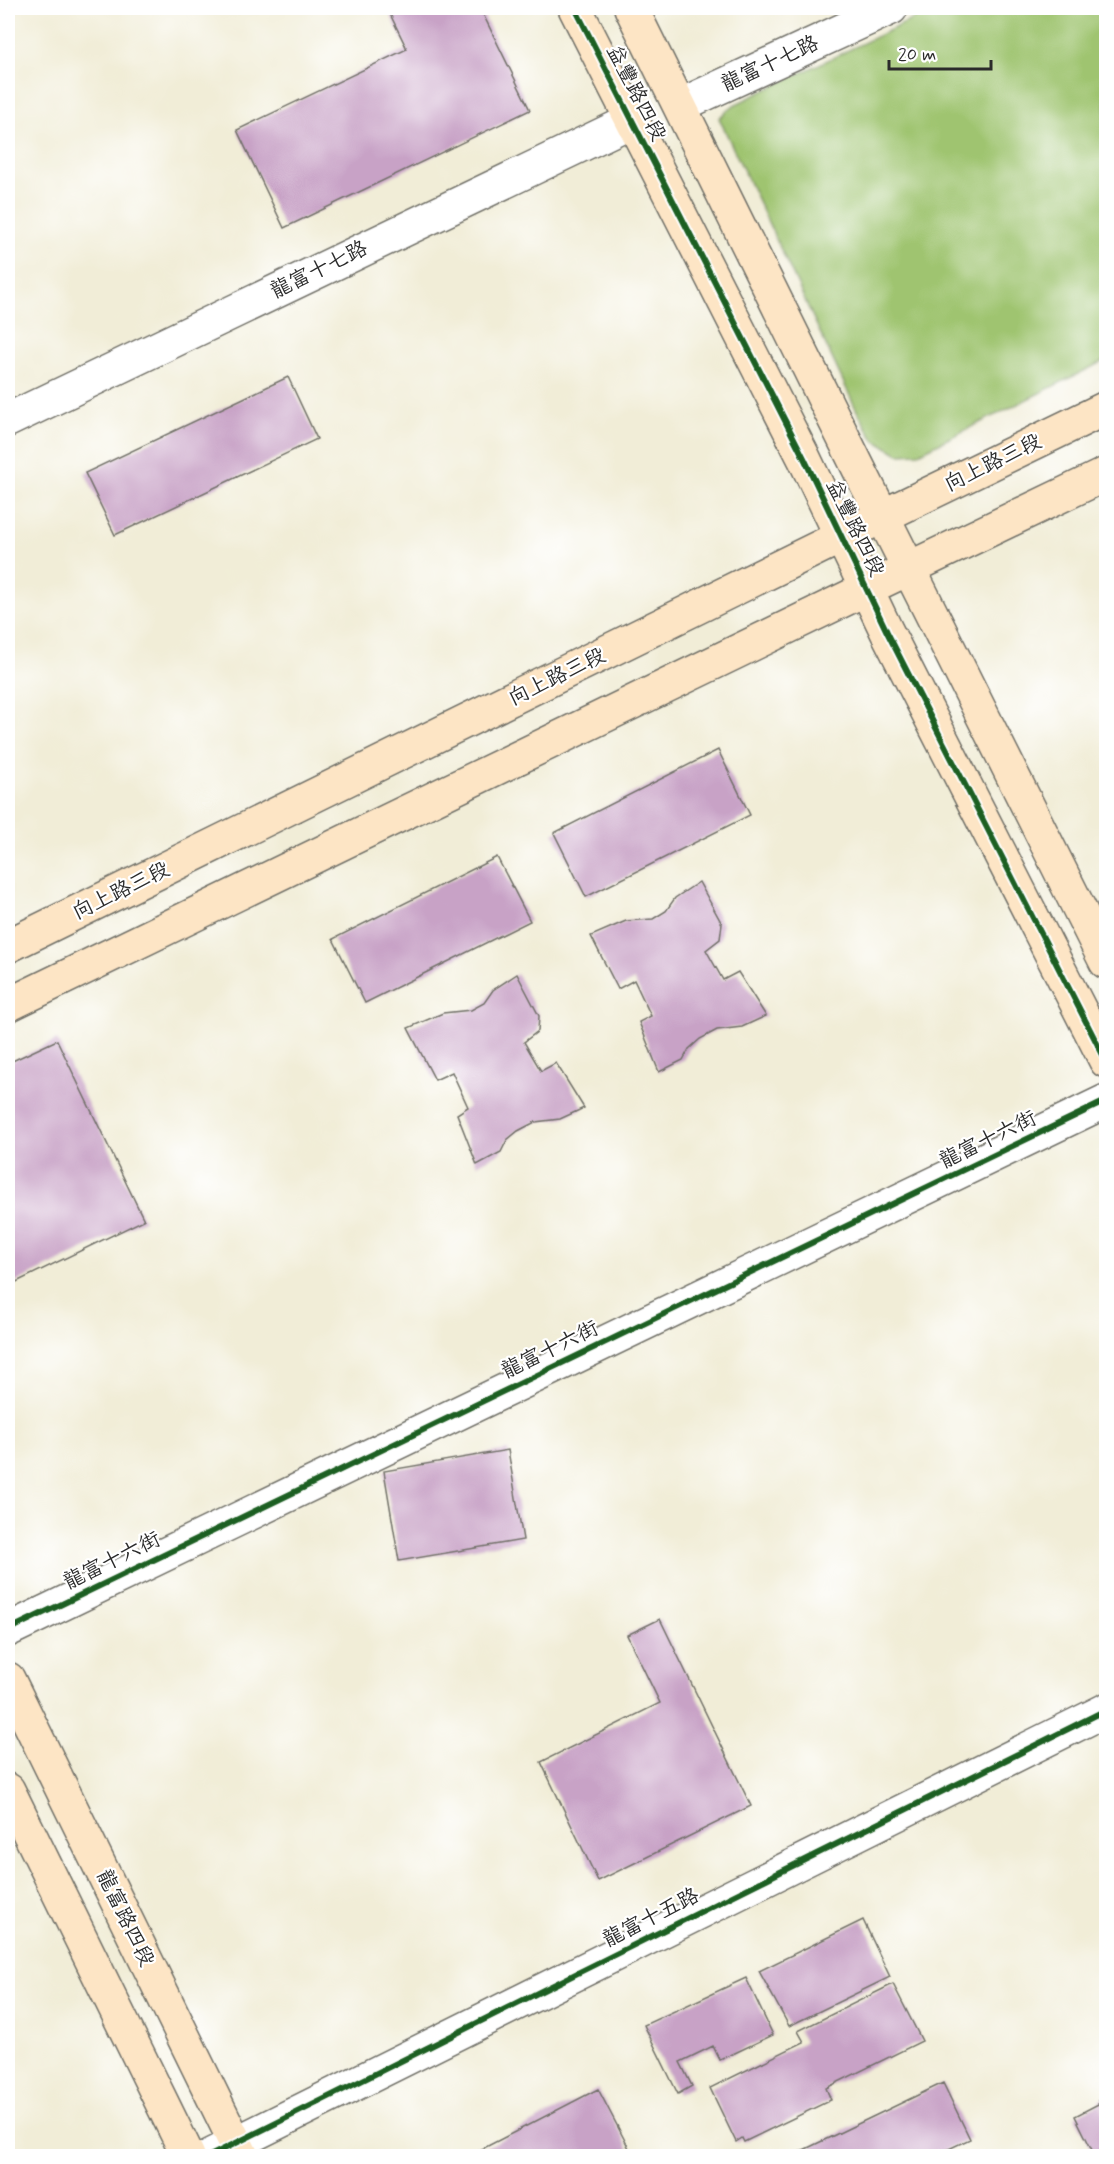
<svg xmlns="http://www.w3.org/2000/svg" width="1114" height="2164" font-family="Mynerve,'LXGW WenKai TC',sans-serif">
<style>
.green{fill:#9fc46f;stroke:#65784d;stroke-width:1.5}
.building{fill:#c8a2c6}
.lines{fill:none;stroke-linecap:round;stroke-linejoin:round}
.street-casing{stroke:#706f67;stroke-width:36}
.secondary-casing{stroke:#706f67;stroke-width:36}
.street{stroke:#fff;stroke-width:33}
.secondary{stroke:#fde5c5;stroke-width:33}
.cycleway-casing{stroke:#fff;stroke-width:10}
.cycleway{stroke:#1b5e20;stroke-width:6}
.labels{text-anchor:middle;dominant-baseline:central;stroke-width:4.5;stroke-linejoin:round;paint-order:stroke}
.street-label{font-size:21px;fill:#2b2b2b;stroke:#fff}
</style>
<rect width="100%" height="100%" fill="#fff"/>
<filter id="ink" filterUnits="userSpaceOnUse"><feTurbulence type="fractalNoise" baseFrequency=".0167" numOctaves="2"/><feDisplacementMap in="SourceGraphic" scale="12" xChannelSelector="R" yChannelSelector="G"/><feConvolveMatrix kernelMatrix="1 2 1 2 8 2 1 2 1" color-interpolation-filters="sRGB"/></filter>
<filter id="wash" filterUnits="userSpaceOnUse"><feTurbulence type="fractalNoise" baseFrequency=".008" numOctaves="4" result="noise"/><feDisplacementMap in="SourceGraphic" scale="24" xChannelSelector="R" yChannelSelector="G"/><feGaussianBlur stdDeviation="1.35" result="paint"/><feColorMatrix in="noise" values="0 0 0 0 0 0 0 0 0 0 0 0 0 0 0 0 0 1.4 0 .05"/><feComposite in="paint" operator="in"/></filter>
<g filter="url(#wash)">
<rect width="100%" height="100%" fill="#f1edd7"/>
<path class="green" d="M936,8H1106V360L919,453L899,454L874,440L857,411L719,118L734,105Z"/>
<g id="blocks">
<path class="building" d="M387,8H480L530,110L284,228L237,130L407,49Z
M288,377L317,439L115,535L85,473Z
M718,750L750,815L586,897L554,833Z
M497,857L530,921L365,1003L333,939Z
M699,882L722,924L720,939L706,950L723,980L738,972L766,1016L742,1027L717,1030L700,1039L689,1049L683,1060L659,1072L639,1022L651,1016L634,980L618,989L591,936L626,921L653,919L666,911L675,898Z
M517,974L539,1016L538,1031L524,1042L541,1071L556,1063L584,1108L560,1119L535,1122L518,1131L507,1140L501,1152L477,1165L457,1114L468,1107L452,1072L435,1080L408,1028L443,1013L471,1010L484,1003L493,990Z
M57,1040L144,1220L8,1286V1063Z
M508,1450L523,1540L399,1561L384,1471Z
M660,1619L751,1806L598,1881L541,1762L660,1703L627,1635Z
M863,1920L890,1977L789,2026L759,1971Z
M746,1978L773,2035L720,2060L713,2046L680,2062L692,2086L678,2094L644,2025Z
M893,1984L922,2041L826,2088L831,2100L744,2142L742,2138L736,2142L710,2088L804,2042L798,2031Z
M943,2083L970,2139L934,2156H791Z
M598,2089L633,2156H479L476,2152Z
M1106,2096V2114L1099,2100Z
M1100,2103L1106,2116V2156H1095L1075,2116Z"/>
</g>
</g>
<g filter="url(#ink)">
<use href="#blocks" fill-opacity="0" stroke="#706f67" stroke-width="1.5"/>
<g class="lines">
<g class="street-casing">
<path id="street" d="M681,105L891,8
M8,420L631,121
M8,1630L1106,1101
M210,2156L1106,1710"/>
</g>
<g class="secondary-casing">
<path id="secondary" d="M575,8L804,458L887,632L1106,1061
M631,8L857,465L1106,962
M8,946L883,516L1106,408
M8,1005L866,589L1106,474
M8,1679L242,2156
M8,1790L188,2156"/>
</g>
<use href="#street" class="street"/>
<use href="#secondary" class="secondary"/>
<g class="cycleway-casing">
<path id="cycleway" d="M575,8L804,458L887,632L1106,1061
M8,1630L1106,1101
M210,2156L1106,1710"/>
</g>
<use href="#cycleway" class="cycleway"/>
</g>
</g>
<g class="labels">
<g class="street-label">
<text transform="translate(770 64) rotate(-25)">龍富十七路</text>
<text transform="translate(636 93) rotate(63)">益豐路四段</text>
<text transform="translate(319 270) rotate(-26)">龍富十七路</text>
<text transform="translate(993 463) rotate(-26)">向上路三段</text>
<text transform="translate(855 528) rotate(64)">益豐路四段</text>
<text transform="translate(557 677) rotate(-26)">向上路三段</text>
<text transform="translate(121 891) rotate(-26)">向上路三段</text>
<text transform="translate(988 1140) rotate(-26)">龍富十六街</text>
<text transform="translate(550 1350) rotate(-26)">龍富十六街</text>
<text transform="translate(112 1561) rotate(-26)">龍富十六街</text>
<text transform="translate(125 1918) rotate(64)">龍富路四段</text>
<text transform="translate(651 1918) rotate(-27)">龍富十五路</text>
</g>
</g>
<rect width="1114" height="2164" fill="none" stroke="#fff" stroke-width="30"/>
<path d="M889 60v9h102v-9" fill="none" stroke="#2b2b2b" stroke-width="3"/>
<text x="898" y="60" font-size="18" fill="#2b2b2b" stroke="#ffffff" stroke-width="4.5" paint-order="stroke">20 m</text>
</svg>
